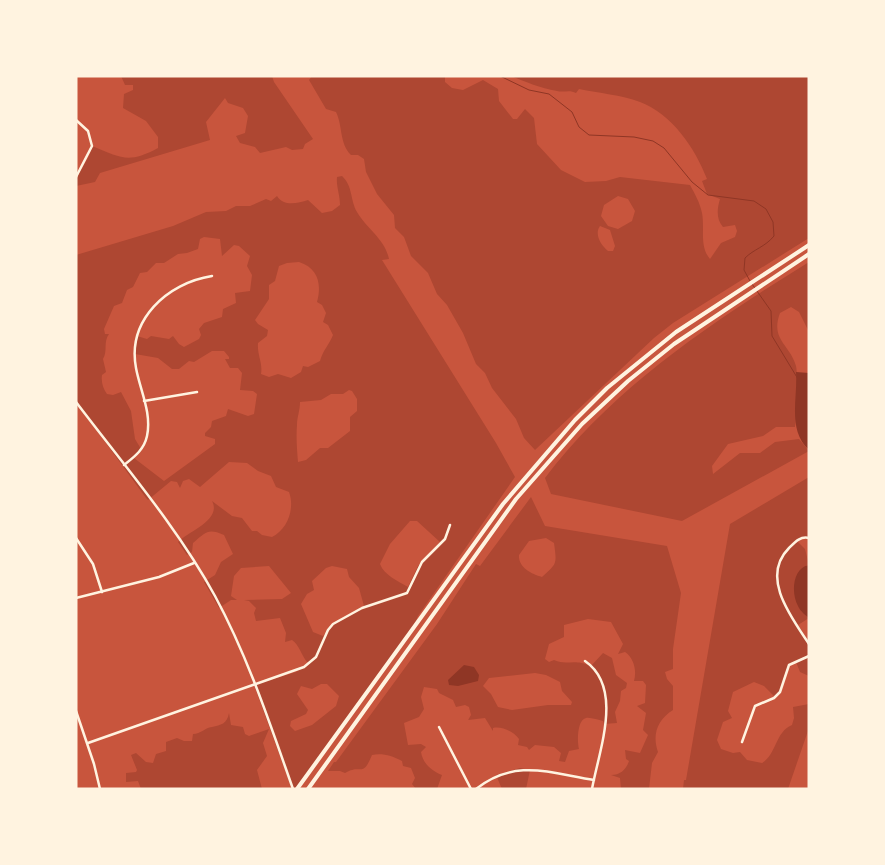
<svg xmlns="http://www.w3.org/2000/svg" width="885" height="865" font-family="'Asap Condensed',sans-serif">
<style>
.green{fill:#ae4732;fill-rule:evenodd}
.water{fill:#8f3625}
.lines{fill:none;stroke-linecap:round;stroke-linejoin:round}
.stream{stroke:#8f3625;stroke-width:1}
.minor{stroke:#fff3e0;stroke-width:2.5}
.tertiary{stroke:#fff3e0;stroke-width:2.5}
.trunk{stroke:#fff3e0;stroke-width:4}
</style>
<rect width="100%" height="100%" fill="#c8553d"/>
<path class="green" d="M121,76H272L274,82L313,139L305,144L303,149L292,150L286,147L260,153L255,147L240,143L236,136L245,133L248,116L243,108L228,103L225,98L206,122L210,140L100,173L95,182L76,186C76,171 90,161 92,146C122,158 128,164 158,148V137L146,121L123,108L124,94L133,90V85H125Z
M312,76H445V82L452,88L463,90L483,80L498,89L499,101L513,119H517L525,109L534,118L537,144L561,170L585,182L606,181L620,177L690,185C695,194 700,203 702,213C705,229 699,246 710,259L721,243L735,237L737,231L735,225L723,227C716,219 717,209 720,199L707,194L702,181L707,179C695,148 672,114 640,102C621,95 599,93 579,89L576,93C569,89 564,93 557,91C540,88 526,82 511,76H809V238L673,323L654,338L535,450L524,438L516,419L492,388L485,373L476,364L463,333L447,305L437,294L428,273L411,256L404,237L395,228L394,215L377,194L366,172L364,159L358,155H351C339,143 343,126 336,112L326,109L309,80ZM618,196L628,199L635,211L632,221L618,229L608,226L601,216L604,205ZM600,226L610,230L615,246L613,251H608C601,245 594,234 600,226Z
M342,176C353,186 350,200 357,212C367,229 385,239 389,259L382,260L496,443L515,477L418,616L414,626L297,789H292L254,685L296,672L308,663C302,657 299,644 292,640L285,642L286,633L280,618L256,621L254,613L256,608L249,601L244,600L282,599L291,593L269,566L241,568L234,576L231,596L237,600H231L219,608L204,582L215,575L221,562L233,554L224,535C208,528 206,532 193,543L192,552L187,555L178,542C189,531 222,520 212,501L232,516L242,518L252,531H257L262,535L272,537C288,529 295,508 289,492L276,487L271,476L258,471L247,463L229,462L200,487L189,479L183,481L180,488L177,482L171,481L148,500L146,498L76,402V255L173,226L206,212L226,211L236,206H250L266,199L271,201L277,196C284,207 298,203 308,200L322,213L332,211L340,205C340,195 336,186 337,177ZM204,237L220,239L222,256L234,245L239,246L250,256L247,266L252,275L250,291L235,293L236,303L223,309L222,317L204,323L199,329L201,335L199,339L184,347L179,344L173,336L169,339L151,336L147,339L137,336L135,354L158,358L172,369H179L189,361L194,362L212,351H224L229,357V359H225L230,368H238L242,373L240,390L253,391L257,394L254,414L248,416L228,409L226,416L212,421L211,427L205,433V436L215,439V444L164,481L134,458L141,449L135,439L131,411L121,392L113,395L107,394C103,389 101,382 102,375L106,372L103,359C108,351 103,342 109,334H105L104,329L114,306L122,303L127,290L133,287L140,273L147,272L156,263H164L178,254L187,253L198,249L200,239ZM299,262C318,268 322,284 317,302L322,305L326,313L323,322L328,325L333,335C329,345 323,350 320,361L308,367L303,366L301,372L291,378L278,374L269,377L261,374C263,363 257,355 258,343L267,336L268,330L258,324L255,320L269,299V285L275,281L279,266L287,263ZM349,390L352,391L357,399V411L350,417V431L328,448H320L306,460L298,462C297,450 296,437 297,425C297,417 300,411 300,402L321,400L331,394H343ZM410,521H417L440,542L418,566L408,587C398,581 384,575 380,564L390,544ZM332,566L347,569L349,577L359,588L364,606L334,624L323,636L313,632L301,604L307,594L314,590L312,581L326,568ZM321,684H327L339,696L336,706L312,725L295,731L290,726L291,721L306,714L308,710L297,694L301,686L312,689Z
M809,262V332L799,312L791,307L780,313C770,340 790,344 796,366C798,373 797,420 795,427H776L763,436L728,444L712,466L713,474L740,453H760L775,442L799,439L809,451L682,521L551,494L545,478C614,387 712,322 809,262Z
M809,477V537H802L798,542L805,549L809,565L805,566L801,611L809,618L798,625L809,642V676L800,672L796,662L789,666L782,689L775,697L764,686L754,682L733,692L728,711L732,718L723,722L717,740L721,749L733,753L740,752L747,760L762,763C777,754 775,732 792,725L794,718L793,707L809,704V728L788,789H683L684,780H686L730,524Z
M531,497L545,526L667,546L681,593L673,649V669L665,672L667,679L673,686V710C657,720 652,735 658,752L652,763L649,789H621L620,778L611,775C620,775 626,770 629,761L626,759L625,750L640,753L648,735L643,730L646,713L637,706L645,703L646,685L643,681H634C637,671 634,658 625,652L618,654L623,644L611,622L588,619L564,625V637L549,644L545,659L549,662L554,660C568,666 573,658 591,666L603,653L612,658L616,675L627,683L626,688L621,691L620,701L615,712L617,723L604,724L603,721C598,720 590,717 586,718C577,720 577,742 579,749L569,751L565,762L559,761L561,753L554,747L535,745L529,750L527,747L518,745L519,739C514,732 502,726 493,728V731L485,718L468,720L471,715L469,707L465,705L456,707L453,700L439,693L437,689L424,687L421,697L424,709L419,717L404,723L408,745L421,744L426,747L421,752C423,764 432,771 442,775L437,789H416L412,784L415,778L411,768L403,766L402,761C392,756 383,753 372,755C362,779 362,763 345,773L340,771H328L334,762H336L437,624L476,564L480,566ZM546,538L554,543C557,565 557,563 542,577C531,574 518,567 519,555L529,541ZM535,673L546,675L560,682L562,691L572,702L571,705H548L512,710L498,707L491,694L483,686L489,678Z
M229,713L231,725L243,727L245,734L249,736L269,729L263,743L267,756L257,770L262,789H141L138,781L126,782V773L136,772L137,770L131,755L136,753L146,762L153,763L156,754L166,751V742L177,738L184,741H192L193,734C201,734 204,728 212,727C221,725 227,724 229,713Z
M520,768L530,770L526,789H502L496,775Z"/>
<path class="water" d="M796,372L809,373V450C787,430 798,398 796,372Z
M809,565V618C805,615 800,611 798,606C791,594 792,568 809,565Z
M464,665L474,667L479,675L478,681L458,686L449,685L448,680Z"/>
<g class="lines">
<path class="stream" d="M500,76L529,90L549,94L572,112L579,127L589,135L634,137L653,141L664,148L692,182L708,195L754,201L766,209L773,222L774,236C765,247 754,249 745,258L744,270L750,281
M752,284L771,311L772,336L798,379"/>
<path class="minor" d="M144,401L197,392
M124,465C134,457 144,450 147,436C152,413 140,390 136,368C127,320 167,283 212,276
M76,538L93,564L102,592
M809,538C800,536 795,542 789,548C760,577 791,617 809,644
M76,598L159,577L194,563
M585,661C624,688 599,750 592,789
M76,711L94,764L100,789
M439,727L471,789
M742,742L755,706L774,698L780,692L789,665L809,656
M88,743L304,667L316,657L328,630L333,624L362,608L407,593L422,562L445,539L450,525
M476,789C515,758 550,773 594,780"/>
<path class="tertiary" d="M76,120L88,131L92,146L76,177
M76,402C123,464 178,528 215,596C248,657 270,724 293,789"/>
<path class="trunk" d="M297,789L503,504L575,420L607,388L676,332L809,245
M308,789L516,499L582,424L628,381L674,344L809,254"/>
</g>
<rect width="885" height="865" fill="none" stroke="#fff3e0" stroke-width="155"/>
</svg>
